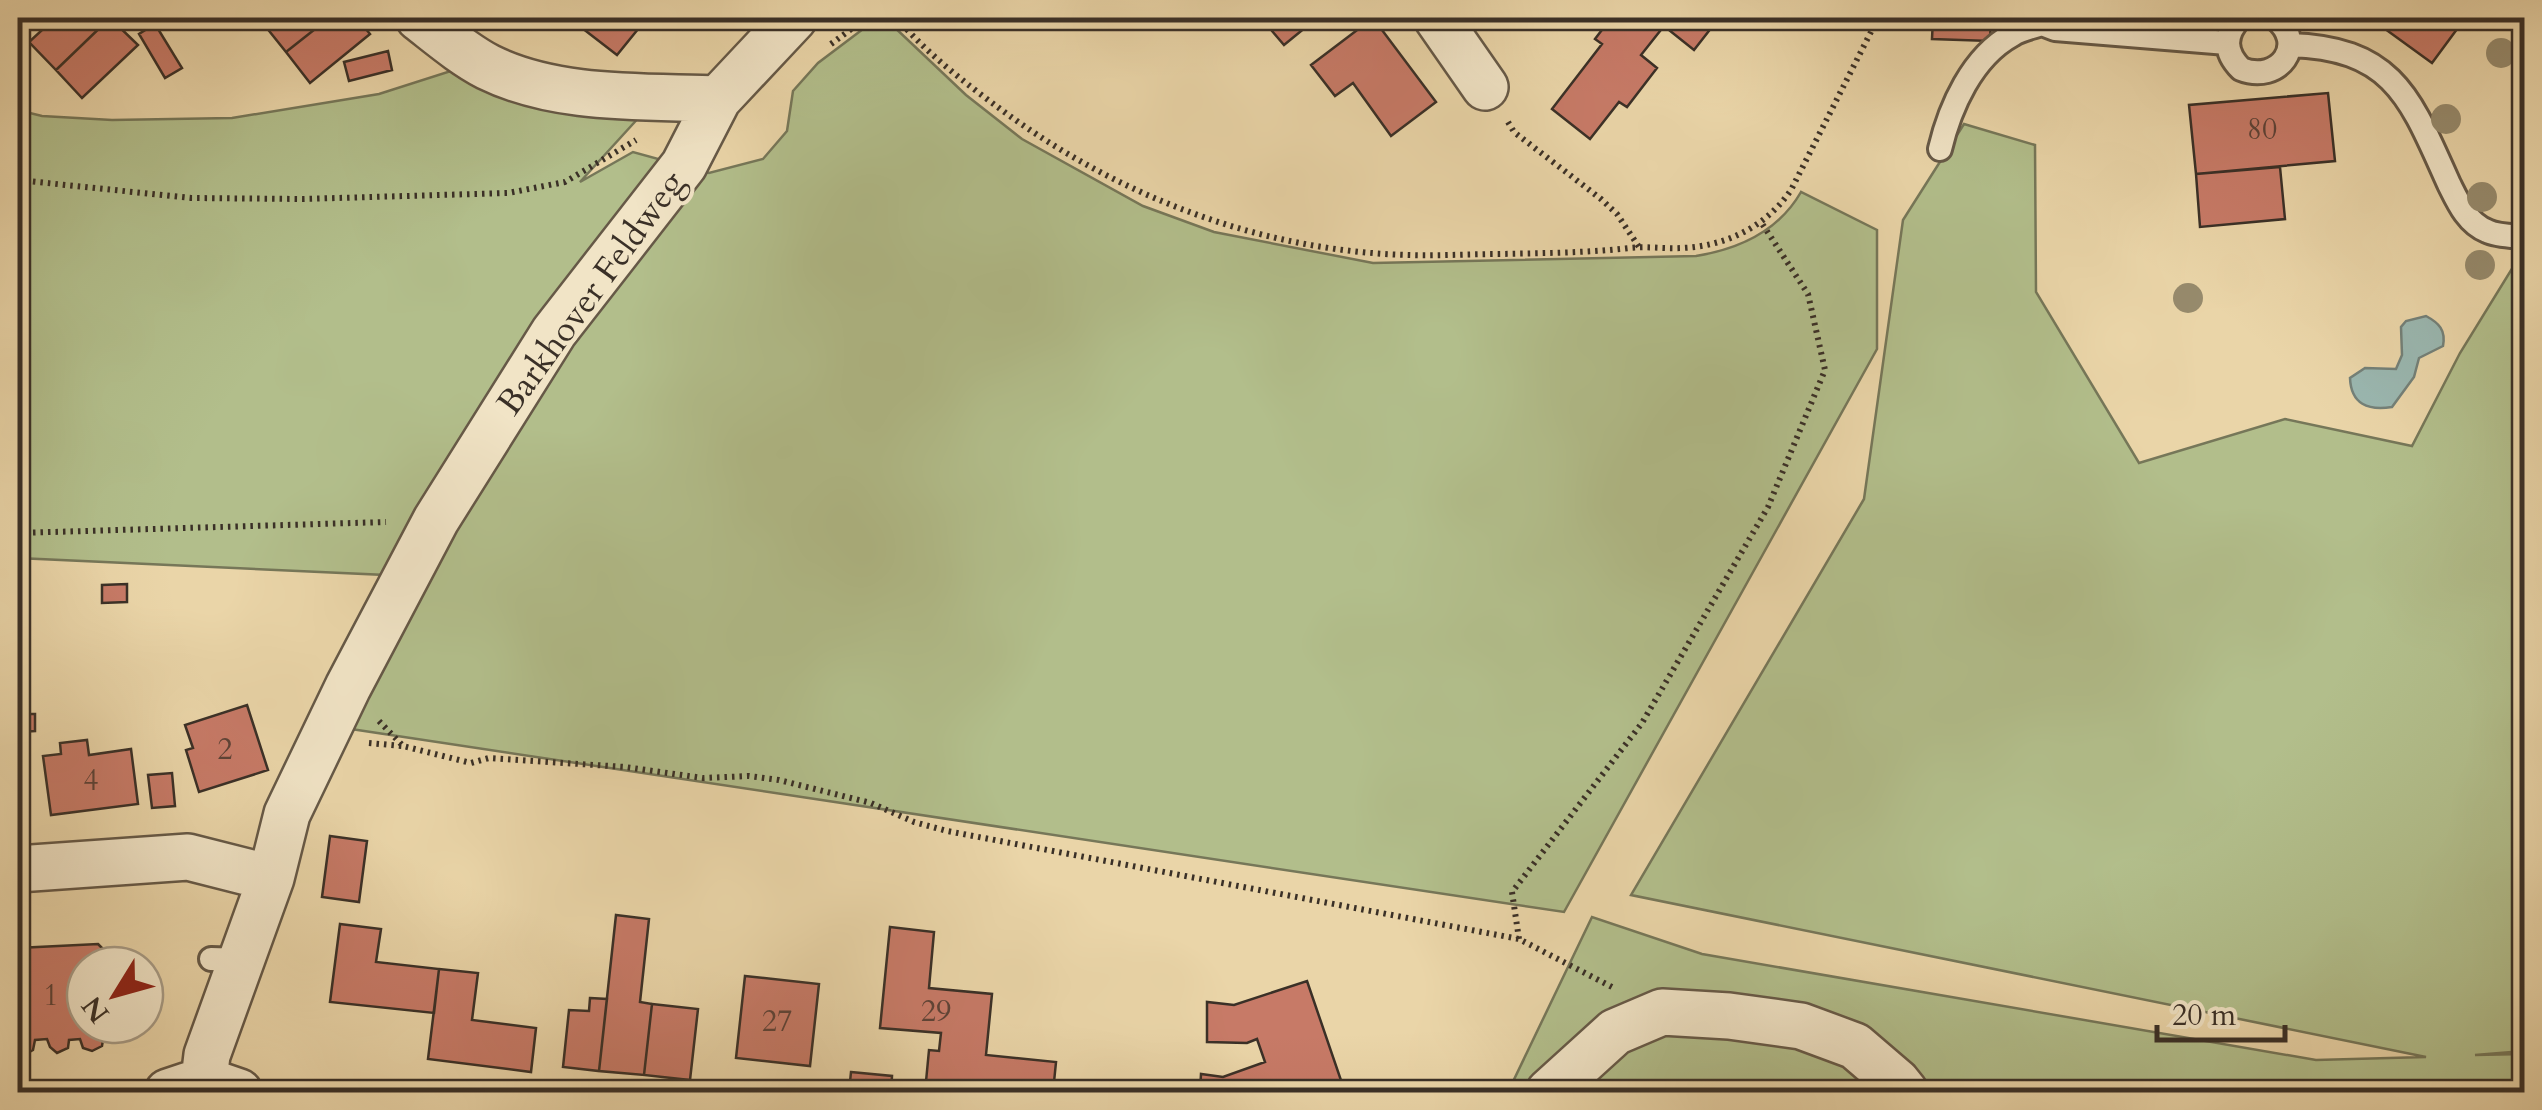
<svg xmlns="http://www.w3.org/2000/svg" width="2542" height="1110" font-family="Cardo,serif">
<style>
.green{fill:#b2be8b;stroke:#767759;stroke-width:2.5}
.water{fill:#9ab7b0;stroke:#748179;stroke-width:2.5}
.building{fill:#c77a67;stroke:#3a3027;stroke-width:2.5}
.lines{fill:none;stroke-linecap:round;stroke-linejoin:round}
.lane-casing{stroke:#665947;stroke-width:28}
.street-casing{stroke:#665947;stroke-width:50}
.path{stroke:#3a3027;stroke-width:6;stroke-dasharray:2.5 5;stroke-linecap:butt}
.lane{stroke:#f1e4c6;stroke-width:22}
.street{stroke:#f1e4c6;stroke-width:45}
.tree{fill:#968a6c}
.labels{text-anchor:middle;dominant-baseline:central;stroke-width:8;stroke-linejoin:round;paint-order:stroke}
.number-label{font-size:30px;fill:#5d4237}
.street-label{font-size:35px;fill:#3a3027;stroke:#f1e4c6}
</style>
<rect width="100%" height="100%" fill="#ead5a8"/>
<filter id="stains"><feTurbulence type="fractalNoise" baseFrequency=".002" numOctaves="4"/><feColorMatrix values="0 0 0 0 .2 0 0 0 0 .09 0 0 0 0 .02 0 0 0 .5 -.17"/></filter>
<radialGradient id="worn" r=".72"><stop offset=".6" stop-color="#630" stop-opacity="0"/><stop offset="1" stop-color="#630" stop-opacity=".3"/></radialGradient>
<path class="green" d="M871,23H890L966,95L1022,139L1143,206L1214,232L1373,263L1696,256C1739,249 1778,232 1801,192L1877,230V349L1564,912L351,729L429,577L18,558V110L42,116L112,120L232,118L379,94L457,69L642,114L580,182L633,152L709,173L763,159L787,131L793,91L818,63Z
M1964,124L2035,145L2036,292L2139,463L2285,419L2412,446L2460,353L2513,267H2524V1051L2475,1055L2524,1054V1092H1508L1592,917L1702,954L2316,1060L2426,1057L1631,895L1864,499L1903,220Z"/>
<path class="water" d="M2426,316C2439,323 2446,330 2443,346L2419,358L2414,377L2392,407C2368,411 2351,404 2350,378L2365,368L2396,369L2402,355L2401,327L2406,321Z"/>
<path class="building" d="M55,18H110L56,70L29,42Z
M110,18L138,45L82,98L56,70Z
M268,18H329L286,52L262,22Z
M329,18H357L370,34L310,83L286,52Z
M495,18H516L508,28Z
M569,18H647L617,55Z
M1261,18H1317L1284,45Z
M1373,18L1436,102L1391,136L1353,83L1335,96L1311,65Z
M1611,18H1719L1694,50L1664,26L1641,55L1657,68L1627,107L1619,102L1590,139L1552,109L1602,44L1595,39Z
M1933,18H1991L1990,41L1932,39Z
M2370,18H2449L2460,25L2432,63Z
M155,24L182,68L165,78L139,34Z
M388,51L392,70L349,81L344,62Z
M2328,93L2335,161L2196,174L2189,105Z
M2280,167L2285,219L2200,227L2196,174Z
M127,584V602L102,603V585Z
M247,705L268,770L199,792L186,750L193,748L185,725Z
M19,714H35V731L20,732Z
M87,740L89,755L131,749L138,804L51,815L43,756L61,754L60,743Z
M172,773L175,806L152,808L148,775Z
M18,776H20L23,814H18Z
M330,836L367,841L359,902L322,897Z
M616,915L649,919L640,1002L652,1004L644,1075L599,1071Z
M340,924L381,929L376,962L439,969L434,1013L330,1002Z
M890,927L934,932L929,988L992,994L986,1055L1056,1062L1053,1092H925L929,1050L939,1051L941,1033L880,1028Z
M98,944L107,953L108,965H85V1025H114L115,1033L104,1034L102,1046L92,1051L83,1048L80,1039L69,1040L68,1048L57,1053L50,1047L47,1039L35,1040L33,1050L24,1055L18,1051V948Z
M439,969L478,973L472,1020L536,1028L531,1072L428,1059Z
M745,976L819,984L810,1066L736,1058Z
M1307,981L1345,1092H1200L1201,1074L1223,1077L1265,1062L1257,1039L1247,1043L1207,1042V1002L1234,1005Z
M590,998L607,999L599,1071L563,1067L569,1010L589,1011Z
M652,1004L698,1009L690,1080L644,1075Z
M851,1072L892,1076L891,1092H849Z"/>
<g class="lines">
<g class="lane-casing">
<path id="lane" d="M2040,18L2042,24L2055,29L2227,43
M2240,18C2224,35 2224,52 2241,69C2279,84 2308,44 2275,18
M2290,45C2395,48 2411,100 2449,184C2458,202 2467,223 2487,231C2497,236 2513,236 2524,237
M1940,149C1950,107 1972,57 2012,35C2021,29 2033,27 2042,24
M211,959L242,960"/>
</g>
<g class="street-casing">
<path id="street" d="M419,18C441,35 463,54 488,67C557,101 642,96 718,99
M1437,18L1485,87
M18,869L188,857L271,878
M204,1080L207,1055L271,878L287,814L348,687L436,520L554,332L684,165L718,99L794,18
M168,1092L204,1080L239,1092
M1549,1092L1615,1032L1662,1012L1729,1016L1801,1026L1855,1046L1897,1082L1905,1092"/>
</g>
<path class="path" d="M897,18C925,52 964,82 999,108C1117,196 1260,251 1408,255C1439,256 1469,254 1500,254C1543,253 1586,253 1629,248C1647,246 1664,249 1682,248C1726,246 1766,227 1791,190L1878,18
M831,44L866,18
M1508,122L1514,132L1601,199L1617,214L1639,247
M18,180L191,198L303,199L508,193L565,182L636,140
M18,533L386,522
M379,721L403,746L471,763L489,758L625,767L703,778L749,776L779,780L871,803L914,822L947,831L1519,939L1612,987
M369,743L402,746
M1519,939L1512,892L1642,723L1768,507L1825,370L1808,294L1761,222"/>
<use href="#lane" class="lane"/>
<use href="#street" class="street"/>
</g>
<g class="tree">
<circle cx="2501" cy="53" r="15"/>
<circle cx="2446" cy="119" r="15"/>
<circle cx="2482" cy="197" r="15"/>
<circle cx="2480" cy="265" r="15"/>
<circle cx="2188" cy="298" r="15"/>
</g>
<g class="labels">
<g class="number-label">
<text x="2262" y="129">80</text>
<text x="225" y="749">2</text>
<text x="91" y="780">4</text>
<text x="51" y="995">1</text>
<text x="936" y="1011">29</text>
<text x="777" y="1021">27</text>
</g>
<g class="street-label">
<text transform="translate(591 293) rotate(-54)">Barkhover Feldweg</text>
</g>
</g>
<rect width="2542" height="1110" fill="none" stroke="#ead5a8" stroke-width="60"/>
<rect x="20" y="20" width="2502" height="1070" fill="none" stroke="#3a3027" stroke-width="5"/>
<rect x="30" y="30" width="2482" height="1050" fill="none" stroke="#3a3027" stroke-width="2.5"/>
<g transform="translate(115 995) rotate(233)"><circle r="48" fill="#f1e4c6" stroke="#a89c86" stroke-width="2.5"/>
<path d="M0-8L18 38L0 25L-18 38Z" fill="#8f2418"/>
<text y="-15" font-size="28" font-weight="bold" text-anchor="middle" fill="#3a3027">N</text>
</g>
<path d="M2157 1025v15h128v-15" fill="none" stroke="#3a3027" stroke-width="5"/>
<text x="2172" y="1025" font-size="30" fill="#3a3027" stroke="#f1e4c6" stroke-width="8" paint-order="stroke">20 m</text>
<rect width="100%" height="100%" filter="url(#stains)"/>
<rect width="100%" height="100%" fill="url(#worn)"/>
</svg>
